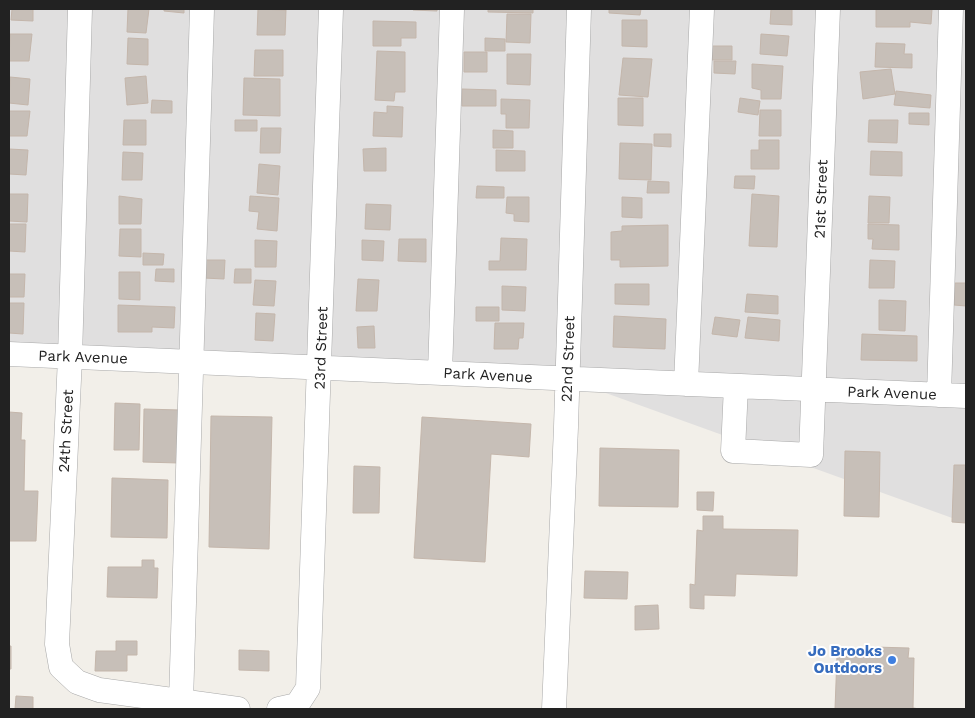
<svg xmlns="http://www.w3.org/2000/svg" width="975" height="718" font-family="'Work Sans',sans-serif">
<style>
.residential{fill:#e0dfdf}
.building{fill:#c7bfb8;stroke:#c4b6ab}
.lines{fill:none;stroke-linecap:round;stroke-linejoin:round}
.minor-casing{stroke:#a9a9a9;stroke-width:25}
.minor{stroke:#fff;stroke-width:24}
.shop-dot{fill:#3f7fe0;stroke:#fff;stroke-width:2}
.labels{text-anchor:middle;dominant-baseline:central;stroke-width:4;stroke-linejoin:round;paint-order:stroke}
.street-label{font-size:15px;fill:#222;stroke:#fff}
.shop-label{font-size:15px;font-weight:bold;fill:#366cbe;stroke:#fff;text-anchor:end}
</style>
<rect width="100%" height="100%" fill="#f2efe9"/>
<path class="residential" d="M9,9H966V523L567,379L9,356Z"/>
<path class="building" d="M12,9H33V21L11,20Z
M128,9H149L146,33L127,32Z
M164,9H184V13L164,11Z
M258,9L286,10L285,35H257Z
M413,9H437V11L413,10Z
M488,9H533V13L488,12Z
M609,9H641L640,15L609,13Z
M771,9H792V25L770,24Z
M876,9H932L931,24L910,22V27H876Z
M507,14H531L530,43L506,42Z
M622,20H647V47L622,46Z
M373,21L416,22V38H401V46H373Z
M10,34H32L29,61H9Z
M761,34L789,36L787,56L760,54Z
M128,38L148,39V65L127,64Z
M485,38L505,39V51H485Z
M876,43L905,44L904,54H912V68L875,67Z
M712,46H732V60H712Z
M255,50H283V76H254Z
M377,51L405,52V92H395L394,101L375,100Z
M464,52H487V72H464Z
M507,54H531L530,85L507,84Z
M623,58L652,59L648,97L619,95Z
M714,61H736L735,74L714,73Z
M752,64L783,66L781,99H761V90L752,88Z
M891,69L895,94L863,99L860,72Z
M146,76L148,103L127,105L125,78Z
M10,77L30,79L28,105L9,103Z
M244,78L280,79V116L243,115Z
M462,89L496,90V106H462Z
M896,91L931,95L930,108L894,105Z
M618,98H643V126L618,125Z
M740,98L760,101L758,115L738,112Z
M501,99L530,100L529,128H506V114H501Z
M152,100L172,101V113H151Z
M387,106L403,107L402,137L373,136L374,112L387,113Z
M760,110H781V136H759Z
M9,111H30L27,136H9Z
M909,113H929V125L909,124Z
M124,120H146V145H123Z
M235,120H257V131H235Z
M869,120H898L897,143L868,142Z
M261,128H281L280,153H260Z
M493,130L513,131V148H493Z
M654,134H671V147L654,146Z
M759,140H779V169H751V150H759Z
M620,143L652,144L651,180L619,179Z
M386,148V171H364L363,149Z
M9,149L28,150L26,175L9,174Z
M496,150L525,151V171H496Z
M871,151L902,152V176L870,175Z
M123,152L143,153L142,180H122Z
M259,164L280,166L278,195L257,193Z
M735,176H755L754,189L734,188Z
M648,181L669,182V193H647Z
M477,186L504,187V198H476Z
M9,194H28L27,222L9,221Z
M752,194L779,196L777,247L749,246Z
M119,196L142,199L141,224H119Z
M250,196L279,198L277,231L257,229L259,212L249,211Z
M869,196L890,197L889,223H868Z
M507,197H529V222L514,221V214L506,213Z
M622,197L642,198V218L622,217Z
M366,204L391,205L390,230L365,229Z
M9,224H26L25,252L9,251Z
M868,224L899,225V250L872,249L873,239H868Z
M668,225V266L620,267V260H611V232L622,231V226Z
M120,229H141V257L119,256Z
M501,238L527,239L526,270H489V261H500Z
M399,239H426V262L398,261Z
M255,240L277,241L276,267H255Z
M362,240L384,241L383,261L362,260Z
M143,253L164,254L163,265H143Z
M205,260H225L224,279L204,278Z
M870,260L895,261L894,288H869Z
M156,269H174V282L155,281Z
M235,269H251V283H234Z
M119,272H140V300L119,299Z
M9,274H25L24,297H9Z
M358,279L379,280L377,311H356Z
M255,280L276,281L274,306L253,305Z
M955,283H966V306L954,305Z
M615,284H649V305L615,304Z
M502,286L526,287L525,311L502,310Z
M747,294L778,296V314L745,312Z
M879,300L906,301L905,331L879,330Z
M9,303H24L23,334L9,333Z
M118,305L175,307L174,328L152,327V332H118Z
M476,307H499V321H476Z
M256,313L275,314L273,341L255,340Z
M614,316L666,319L665,349L613,347Z
M715,317L740,320L737,337L712,334Z
M748,317L780,320L779,341L745,338Z
M495,323H524L523,338H519L518,349H494Z
M374,326L375,348H358L357,327Z
M862,334L917,336V361L861,360Z
M115,403L140,404L139,450H114Z
M144,409L180,410L179,463L143,462Z
M9,412L22,413L21,440H25L24,491H38L36,541H9Z
M211,416L272,417L269,549L209,547Z
M422,417L531,424L529,457L491,454L485,562L414,558Z
M600,448L679,450L678,507L599,506Z
M845,451L880,452L879,517L844,516Z
M954,465H966V523L952,522Z
M354,466L380,467L379,513H353Z
M112,478L168,480L167,538L111,537Z
M697,492H714L713,511L697,510Z
M703,516H723V529L798,530L797,576L736,574L735,596L704,595V609L690,608V584L695,585L697,530L703,531Z
M142,560H154V568H158L157,598L107,597L108,567H142Z
M585,571L628,572L627,599L584,598Z
M658,605L659,629L635,630V606Z
M116,641H137V655H127V671H95L96,651H116Z
M9,646H11V669H9Z
M874,647L909,648L908,658H914L913,708L920,709H835L837,656L874,657Z
M239,650L269,651V671L239,670Z
M16,696L33,697V709H15Z"/>
<g class="lines">
<g class="minor-casing">
<path id="minor" d="M80,9L70,357L57,644L61,667L77,682L99,690L238,709
M9,354L966,396
M440,373L452,9
M686,384L702,9
M736,386L733,451L811,455L828,9
M939,395L951,9
M181,702L202,9
M279,709L297,705L308,688L331,9
M554,709L566,427L579,9"/>
</g>
<use href="#minor" class="minor"/>
</g>
<circle class="shop-dot" cx="892" cy="660" r="5"/>
<g class="labels">
<g class="street-label">
<text transform="translate(821 199) rotate(-88)">21st Street</text>
<text transform="translate(321 348) rotate(-88)">23rd Street</text>
<text transform="translate(83 357) rotate(2)">Park Avenue</text>
<text transform="translate(568 359) rotate(-88)">22nd Street</text>
<text transform="translate(488 375) rotate(3)">Park Avenue</text>
<text transform="translate(892 393) rotate(2)">Park Avenue</text>
<text transform="translate(66 431) rotate(-87)">24th Street</text>
</g>
<g class="shop-label">
<text x="882" y="651">Jo Brooks<tspan x="882" dy="17">Outdoors</tspan></text>
</g>
</g>
<rect width="975" height="718" fill="none" stroke="#222222" stroke-width="20"/>
</svg>
